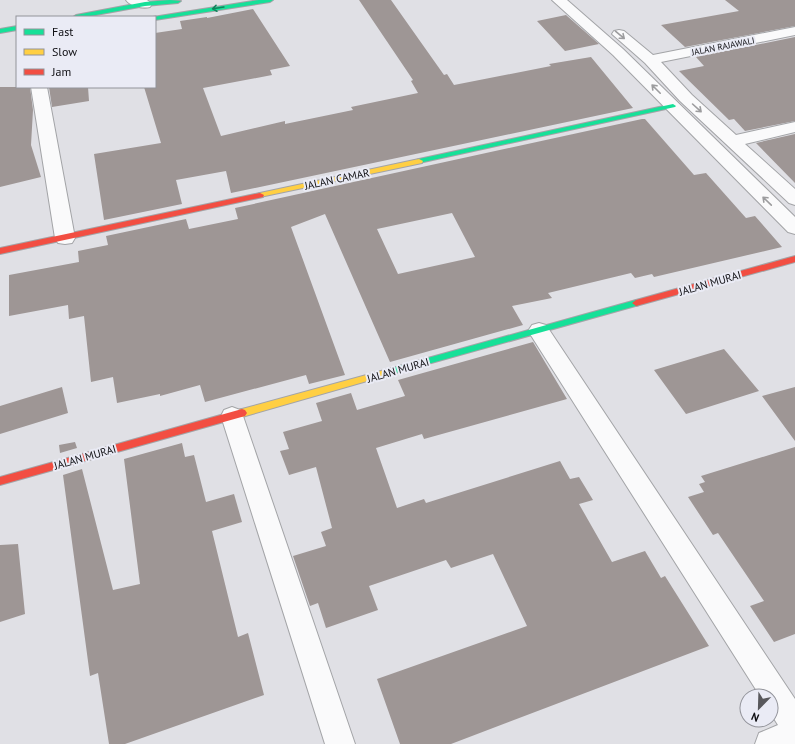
<svg xmlns="http://www.w3.org/2000/svg" width="795" height="744" font-family="'PT Sans',sans-serif">
<style>
.building{fill:#9e9695;fill-rule:evenodd}
.lines{fill:none;stroke-linecap:round;stroke-linejoin:round}
.street-casing{stroke:#a3a4a7;stroke-width:2}
.fast-casing{stroke:#a3a4a7;stroke-width:2}
.slow-casing{stroke:#a3a4a7;stroke-width:2}
.jam-casing{stroke:#a3a4a7;stroke-width:2}
.street{fill:#fafafb;fill-rule:evenodd}
.fast{fill:#16e098;fill-rule:evenodd}
.slow{fill:#ffcf43;fill-rule:evenodd}
.jam{fill:#f24e42;fill-rule:evenodd}
.oneway{stroke:#12825c}
.oneway2{stroke:#9c9c9e}
.labels{text-anchor:middle;dominant-baseline:central;stroke-width:4;stroke-linejoin:round;paint-order:stroke}
.far-street-label{font-size:9px;fill:#0e0e12;stroke:#eaebf5}
.street-label{font-size:11px;fill:#0e0e12;stroke:#eaebf5}
</style>
<rect width="100%" height="100%" fill="#e0e0e5"/>
<path class="building" d="M359,0H391L444,75L447,74L454,85L551,66L549,64L591,57L633,108L231,193L226,171L176,180L182,204L104,220L94,154L161,143L144,87H155V33L182,29L180,21L207,17V18L253,9L290,66L270,70L272,75L203,88L221,136L285,121V124L353,110L351,107L418,93L411,81L413,80Z
M725,0H795V26L685,47L661,25L739,11Z
M566,15L599,44L565,51L537,21Z
M795,37V121L745,131L734,119L729,120L679,71L704,66L696,57Z
M0,87H30L33,110L31,145L41,177L0,187Z
M49,87H88L89,101L52,107Z
M642,119H645L694,175L706,173L746,218L755,216L782,247L654,277L652,274L635,278L631,273L548,293L552,298L512,306L523,325L390,362L325,214L291,227L345,375L309,384L306,375L205,402L200,385L160,396V394L117,403L113,377L91,382L84,316L69,319L68,305L9,316V275L79,262L78,251L108,245L106,236L186,219L189,229L238,219L235,208ZM452,213L475,257L398,274L377,229Z
M795,134V183L756,143Z
M533,342L567,399L424,439L422,434L376,448L397,508L424,499L426,503L560,461L570,479L579,477L593,500L579,504L612,562L645,551L661,578L665,576L709,646L451,744H400L377,679L527,626L493,554L451,568L446,560L369,586L378,610L326,628L318,603L310,606L293,556L326,546L321,532L332,528L316,467L289,475L280,451L289,449L283,432L322,421L316,403L351,393L357,410L405,396L398,380Z
M724,349L759,391L686,414L654,370Z
M62,387L68,413L0,434V406Z
M795,387V441L762,396Z
M75,442L77,448L60,453L59,445Z
M182,443L185,457L194,455L206,502L234,494L242,522L212,531L238,637L248,633L264,695L125,744H109L98,673L90,676L63,475L82,469L113,590L140,584L124,459Z
M795,447V634L774,642L750,606L764,601L718,533L713,535L688,497L704,492L699,484L705,482L701,476Z
M18,544L25,614L0,622V545Z"/>
<g class="lines">
<g class="street-casing">
<path id="street" d="M126,0H147L152,4L150,7C143,9 130,6 126,0Z
M552,0H567L623,49L795,217V234L788,232L613,55Z
M795,27V35L661,62L692,95L736,135L795,122V132L745,144L795,189V205L789,203L680,101L645,63L612,34L614,31L619,30L624,31L653,55Z
M31,87H47L75,238L72,243L65,244L58,243L55,238Z
M539,323L546,325L795,699V744H755L759,733L778,725L771,714V696H760L532,337L528,331L532,325Z
M232,407L240,410L243,416L355,744H325L221,416L224,410Z"/>
</g>
<g class="fast-casing">
<path id="fast" d="M170,0L181,1L178,3L145,6L85,17H73L76,15L145,2Z
M259,0H273L270,2L155,20V17H153Z
M17,26V30L0,33V29Z
M673,104L676,106L675,107L419,163L415,161L419,159Z
M636,300L640,303L639,305L392,374L389,373L388,371L389,369L392,368Z"/>
</g>
<g class="slow-casing">
<path id="slow" d="M419,159L423,161L422,163L260,197L256,195L260,193Z
M392,368L395,369L396,371L395,373L242,417L239,416L237,413L239,410L242,409Z"/>
</g>
<g class="jam-casing">
<path id="jam" d="M260,193L264,195L263,197L0,254V248Z
M795,256V262L636,306L632,303L636,300Z
M242,409L245,410L247,413L245,416L0,485V477Z"/>
</g>
<use href="#street" class="street"/>
<use href="#fast" class="fast"/>
<use href="#slow" class="slow"/>
<use href="#jam" class="jam"/>
</g>
<defs><path id="oneway-shaft" d="M-6 0H5M1.5-3L5.5 0L1.5 3" fill="none" stroke-width="1.6" stroke-linecap="round" stroke-linejoin="round"/></defs>
<use class="oneway" href="#oneway-shaft" transform="translate(218 8) rotate(171)"/>
<g class="oneway2">
<use href="#oneway-shaft" transform="translate(620 35) rotate(40)"/>
<use href="#oneway-shaft" transform="translate(656 89) rotate(-135)"/>
<use href="#oneway-shaft" transform="translate(697 108) rotate(42)"/>
<use href="#oneway-shaft" transform="translate(767 201) rotate(-136)"/>
</g>
<g class="labels">
<g class="far-street-label">
<text transform="translate(723 46) rotate(-11)">JALAN RAJAWALI</text>
</g>
<g class="street-label">
<text transform="translate(337 179) rotate(-12)">JALAN CAMAR</text>
<text transform="translate(710 283) rotate(-16)">JALAN MURAI</text>
<text transform="translate(398 370) rotate(-16)">JALAN MURAI</text>
<text transform="translate(85 457) rotate(-16)">JALAN MURAI</text>
</g>
</g>
<rect x="16" y="16" width="140" height="72" fill="#eaebf5" stroke="#92939a"/>
<rect x="24" y="29" width="20" height="6" fill="#16e098" stroke="#92939a"/>
<text x="52" y="36" font-size="12" fill="#0e0e12">Fast</text>
<rect x="24" y="49" width="20" height="6" fill="#ffcf43" stroke="#92939a"/>
<text x="52" y="56" font-size="12" fill="#0e0e12">Slow</text>
<rect x="24" y="69" width="20" height="6" fill="#f24e42" stroke="#92939a"/>
<text x="52" y="76" font-size="12" fill="#0e0e12">Jam</text>
<g transform="translate(759 708) rotate(203)"><circle r="19" fill="#eaebf5" stroke="#92939a"/>
<path d="M0-3L7 15L0 10L-7 15Z" fill="#58585c"/>
<text y="-6" font-size="11" font-weight="bold" text-anchor="middle" fill="#0e0e12">N</text>
</g>
</svg>
